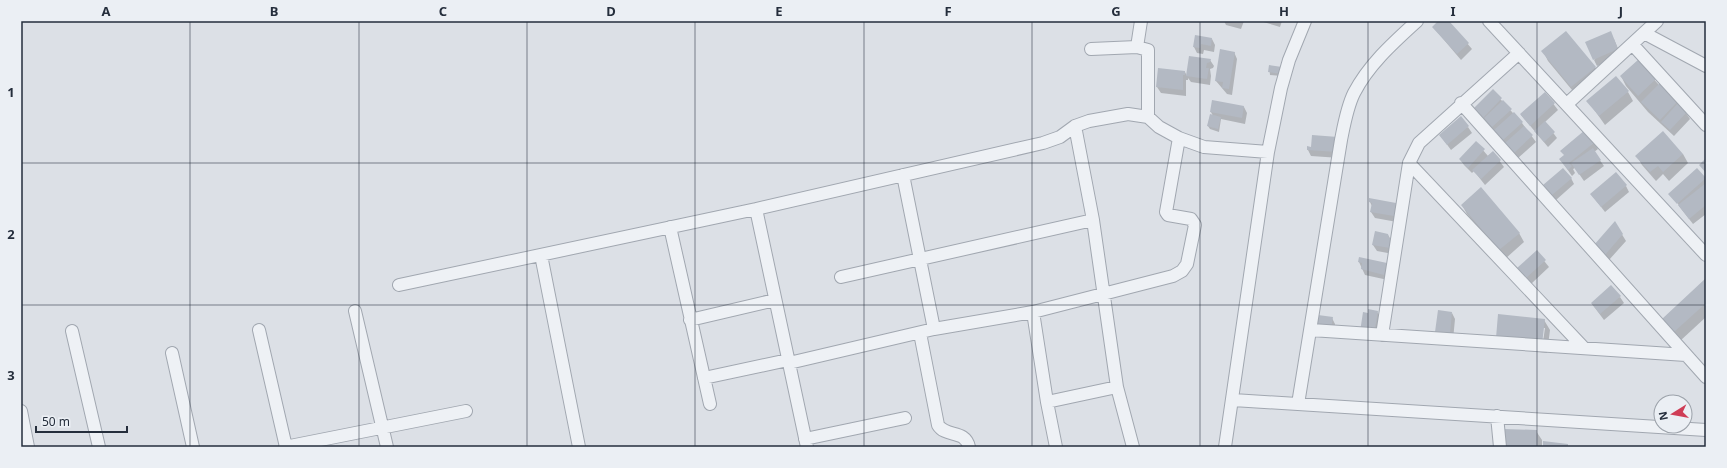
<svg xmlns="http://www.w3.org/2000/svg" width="1727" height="468" font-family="'Noto Sans',sans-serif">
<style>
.shadow{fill:#0003;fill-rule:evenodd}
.building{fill:#b3b9c3}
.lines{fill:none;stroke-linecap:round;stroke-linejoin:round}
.minor-casing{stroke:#a1a7b0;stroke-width:14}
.minor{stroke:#eef1f5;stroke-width:12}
.grid{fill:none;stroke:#252e3c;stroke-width:1;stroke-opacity:0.55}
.neatline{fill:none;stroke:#252e3c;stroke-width:1.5}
.grid-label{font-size:13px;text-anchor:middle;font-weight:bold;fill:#252e3c}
</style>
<rect width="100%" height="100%" fill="#dce0e6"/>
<path class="shadow" d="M1224,21H1244L1241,29L1226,25Z
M1260,21H1282L1280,27Z
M1440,21H1448L1472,49L1461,60L1433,27Z
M1212,39L1215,45L1214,52L1204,50L1203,54L1197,53L1194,47Z
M1614,39L1621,56L1597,66L1594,60Z
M1543,51L1595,67L1600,77L1577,96L1548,61Z
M1234,52L1237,59L1232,95L1227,94L1216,81Z
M1190,57L1210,60L1214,66L1213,68L1210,69L1211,76L1210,85L1191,82L1188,78V80H1186V96L1161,93L1157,87L1159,69L1185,72L1187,76Z
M1638,61L1659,85L1678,101L1690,119L1674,136L1648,112L1626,86L1621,76Z
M1269,66L1282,76L1270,75Z
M1493,91L1522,123L1536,142L1518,158L1475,109Z
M1628,92L1633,101L1605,125L1588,101Z
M1545,93L1558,110L1545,122L1557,138L1548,147L1521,115Z
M1244,107L1247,113L1245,124L1221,119L1219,132L1210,129L1208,126L1211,115L1213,116L1211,112Z
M1468,127L1472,133L1451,150L1440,135Z
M1337,138L1340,158L1311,156L1308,150Z
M1476,142L1488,156L1493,152L1504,167L1485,185L1474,171L1472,173L1464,165L1460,159Z
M1594,143L1598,149L1594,152L1604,166L1584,181L1575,168L1573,169L1575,173L1572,176L1560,159Z
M1683,154L1688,163L1669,181L1663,174L1656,181L1642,165L1637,156Z
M1571,178L1574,184L1556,200L1544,185Z
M1705,178L1706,214L1693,224L1679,206L1676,199L1674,200L1676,203L1670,194Z
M1626,186L1629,192L1605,212L1591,194Z
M1370,202L1395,204L1399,210L1397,222L1375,218L1371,212L1372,206Z
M1462,205L1519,233L1524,242L1505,259L1467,214Z
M1615,223L1626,241L1609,260L1599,251Z
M1388,235L1395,246L1393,254L1377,251L1373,245Z
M1537,252L1549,267L1531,284L1519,269Z
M1360,258L1386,264L1390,270L1388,280L1365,275L1359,262Z
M1706,280V317L1680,341L1663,319Z
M1620,297L1624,303L1604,320L1592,304Z
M1377,312L1381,318L1377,340L1369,314Z
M1452,313L1455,319L1453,340L1440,338L1436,332Z
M1332,318L1335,324L1334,335L1321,334Z
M1544,320L1550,330L1547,353L1502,347ZM1543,328H1545L1542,349L1540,348Z
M1536,431L1542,440V447H1506Z"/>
<path class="building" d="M1438,21H1449L1469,43L1457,54L1432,27Z
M1566,31L1596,67L1571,87L1541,51Z
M1611,31L1618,49L1593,60L1585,42Z
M1195,35L1212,38L1211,46L1201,44L1200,48L1193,47Z
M1220,49L1235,52L1229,89L1222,88L1223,82L1215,81Z
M1189,56L1211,59L1210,62L1207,63L1206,68H1209L1207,79L1186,76Z
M1639,59L1656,79L1638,96L1620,76Z
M1269,65L1282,67L1281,74L1268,72Z
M1158,68L1185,71V75H1183V90L1156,87Z
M1616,76L1629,91L1599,116L1586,101Z
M1660,83L1679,100L1660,120L1641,102Z
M1493,89L1502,98L1483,118L1474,108Z
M1545,92L1555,103L1530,126L1520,114Z
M1212,100L1244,106L1242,118L1210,112Z
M1503,100L1512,109L1492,127L1484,118Z
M1678,103L1687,112L1670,130L1661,122Z
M1514,112L1523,122L1503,140L1494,130Z
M1210,114L1221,117L1218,129L1207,126Z
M1461,116L1469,126L1447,145L1439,135Z
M1545,121L1555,132L1544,142L1534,131Z
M1524,126L1533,135L1514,153L1505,143Z
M1585,130L1595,142L1569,163L1572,166L1568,170L1559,159L1564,155L1560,151Z
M1663,131L1683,154L1663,172L1658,166L1650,172L1635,156Z
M1312,135L1338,137L1337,152L1307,150V146L1311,147Z
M1476,141L1485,149L1468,168L1459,159Z
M1593,148L1601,160L1579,175L1571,163Z
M1493,151L1501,160L1481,179L1472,170Z
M1706,158V173L1699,165Z
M1563,168L1572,178L1552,195L1543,185Z
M1697,168L1706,178L1677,204L1668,194Z
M1616,172L1627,185L1601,207L1590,194Z
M1706,183V205L1689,219L1678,205Z
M1481,187L1520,233L1499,250L1461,205Z
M1369,198L1396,203L1394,216L1370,212L1372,203L1369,202Z
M1615,221L1623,234L1605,255L1594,245Z
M1375,231L1388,234L1389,238L1392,239L1390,248L1372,245Z
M1537,250L1546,260L1526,278L1517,268Z
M1359,257L1387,263L1384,275L1361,269L1362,263L1358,262Z
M1706,278V303L1674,332L1662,319Z
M1611,285L1621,296L1600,314L1591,303Z
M1368,309L1378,311L1374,334L1360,332L1363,312L1368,313Z
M1438,310L1452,312L1450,334L1435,332Z
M1498,314L1545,319L1542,344L1496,338Z
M1318,315L1333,317L1331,329L1316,328Z
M1503,429L1537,430L1538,447H1505Z
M1543,441L1568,444V447H1543Z"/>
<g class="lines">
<g class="minor-casing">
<path id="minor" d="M1489,21L1706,255
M1644,33L1706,66
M1632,44L1706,125
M1137,47L1141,21
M1091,49L1137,47L1148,50V117
M1461,103L1706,377
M1567,104L1657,21
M1075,126L1093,220L1117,387L1133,447
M1409,163L1584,348
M903,175L934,329
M756,209L807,447
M670,227L710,404
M541,255L579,447
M841,277L1093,220
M399,285L756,209L1043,143L1060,137L1075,126L1089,121L1128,114L1148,117L1159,127L1179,138L1204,147L1268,152
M355,311L387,447
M1033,312L1047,402L1056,447
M690,320L775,300
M259,330L286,447
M1311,330L1686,355
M72,331L99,447
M920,333L938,425C946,438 965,429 969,447
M1382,335L1409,163L1419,143L1519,53
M172,353L193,447
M789,363L934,329L1033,312L1173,276L1182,271L1187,264L1195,225L1191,219L1168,215L1166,212L1179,138
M704,378L788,360
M1233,400L1706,430
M1047,402L1117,387
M1298,404L1341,140C1344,125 1347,107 1354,93C1369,64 1394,42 1417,21
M21,411L28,447
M1497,416L1500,447
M805,439L905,418
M285,447L466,411
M1225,447L1268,152L1281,88L1289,60L1305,21"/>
</g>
<use href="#minor" class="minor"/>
</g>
<path class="grid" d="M190,21V447M359,21V447M527,21V447M695,21V447M864,21V447M1032,21V447M1200,21V447M1368,21V447M1537,21V447M21,163H1706M21,305H1706"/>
<rect width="1727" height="468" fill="none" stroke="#ebeff4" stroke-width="44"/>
<g transform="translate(1673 414) rotate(259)"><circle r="19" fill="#ebeff4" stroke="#9ca2aa"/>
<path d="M0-3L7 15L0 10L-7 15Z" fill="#cf3d56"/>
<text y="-6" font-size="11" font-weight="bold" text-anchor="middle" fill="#252e3c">N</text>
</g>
<path d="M36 426v6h91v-6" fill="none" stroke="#252e3c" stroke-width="2"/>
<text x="42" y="426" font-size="12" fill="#252e3c" stroke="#ebeff4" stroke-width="3" paint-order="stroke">50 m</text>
<rect x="22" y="22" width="1683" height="424" class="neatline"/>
<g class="grid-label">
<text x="106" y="16">A</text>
<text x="274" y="16">B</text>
<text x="443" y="16">C</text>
<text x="611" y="16">D</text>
<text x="779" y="16">E</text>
<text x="948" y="16">F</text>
<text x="1116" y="16">G</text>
<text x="1284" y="16">H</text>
<text x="1453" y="16">I</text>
<text x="1621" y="16">J</text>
<text x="11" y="97">1</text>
<text x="11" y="239">2</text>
<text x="11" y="380">3</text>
</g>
</svg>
